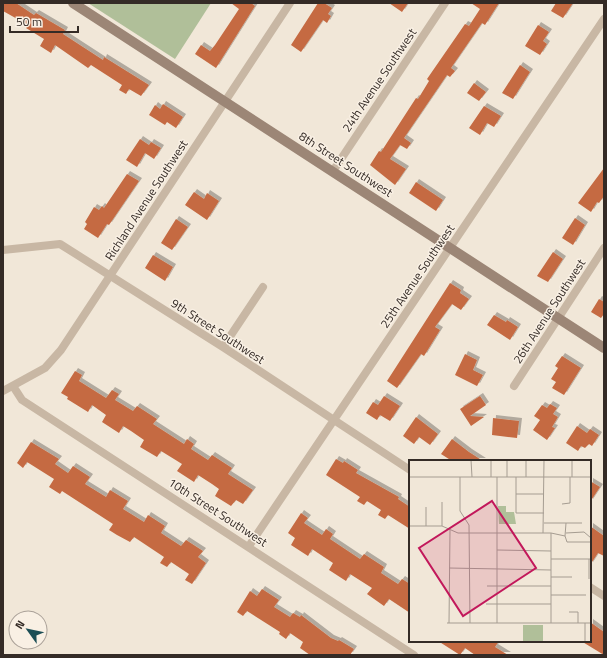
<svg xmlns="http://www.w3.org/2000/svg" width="607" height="658" font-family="'Titillium Web',sans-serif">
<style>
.green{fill:#b0bf99}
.building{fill:#c56a42;filter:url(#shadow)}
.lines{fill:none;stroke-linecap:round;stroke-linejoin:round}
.street{stroke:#c8b7a4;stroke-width:8}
.secondary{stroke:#9c8676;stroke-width:10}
.labels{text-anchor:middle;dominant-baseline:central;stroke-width:3;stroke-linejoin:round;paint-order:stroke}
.street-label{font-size:12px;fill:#342b26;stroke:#f9f0e4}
.inset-road{fill:none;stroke:#a59c91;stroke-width:1}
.view{fill:#c2185b;fill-opacity:0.15;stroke:#c2185b;stroke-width:2}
.inset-edge{fill:none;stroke:#342b26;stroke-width:2}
</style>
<defs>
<filter id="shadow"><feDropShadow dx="3" dy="-3" stdDeviation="0" flood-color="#0004"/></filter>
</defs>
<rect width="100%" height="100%" fill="#f1e7d8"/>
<path class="green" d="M88 3H211L175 59Z"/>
<path class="building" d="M3 3H16L34 15 36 13 65 30 63 34 103 60 104 57 149 85 141 96 129 89 126 94 119 90 122 85 91 65 88 68 55 45 51 53 40 46 44 39 26 28 28 25 3 11Z
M231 3H251L255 6 216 68 195 54 201 45 210 51 215 45 239 9Z
M318 3H324L332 8 328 14 331 16 327 23 323 20 301 52 291 45Z
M389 3H408L402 12Z
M471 3H499L485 25 482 23 451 68 455 71 450 77 447 75 404 138 411 143 407 149 400 145 390 159 406 169 395 185 370 165 379 151 381 152 416 98 418 99 429 81 427 79 465 24 469 26 480 9Z
M556 3H573L563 18 551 11Z
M538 25 549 32 543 41 547 44 540 55 525 46Z
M520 65 530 72 513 99 502 93Z
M474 83 486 92 479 101 467 93Z
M163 104 183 117 176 128 167 122 165 125 149 115 155 105 160 109Z
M484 106 501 116 494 127 487 123 480 135 469 128Z
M140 139 149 145 151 142 161 148 154 159 145 153 137 167 126 160Z
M604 168V196L599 203 597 202 591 212 578 203Z
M127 174 139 181 109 225 107 224 98 238 84 229 87 224 85 222 94 207 99 210 102 206 104 208Z
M416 182 443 200 436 211 409 193Z
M194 192 204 199 207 193 219 201 207 220 185 205Z
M575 218 585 225 573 245 562 238Z
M176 219 188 227 172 250 161 243Z
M553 252 563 259 548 282 537 276Z
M153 255 173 267 165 281 145 268Z
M450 283 461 290 460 293 469 299 461 310 452 304 446 312 435 327 440 330 424 356 421 354 397 388 387 381Z
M599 299 604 302V314L601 318 591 312Z
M494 315 506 322 507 320 518 327 510 340 487 325Z
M465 354 477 360 473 370 483 375 477 386 455 375Z
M562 356 581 368 564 395 552 388 556 382 551 379 558 368 555 366Z
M75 371 82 375 79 381 106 398 112 390 119 394 115 400 133 411 137 406 157 419 153 424 184 444 187 439 194 444 191 449 208 460 212 455 232 468 228 474 253 490 243 504 236 500 231 506 215 496 219 489 212 484 198 475 194 482 177 471 182 464 174 459 161 451 157 457 140 447 144 440 131 431 123 426 119 433 102 422 106 415 92 405 88 412 67 399 68 397 61 393Z
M384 396 400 406 390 421 380 415 377 420 366 413 373 402 378 405Z
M480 396 486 405 470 416 484 417 471 426 460 409Z
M550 404 557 408 553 414 558 417 552 427 555 428 547 440 533 430 540 420 534 416 542 405 547 408Z
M416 417 438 434 430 445 419 437 414 444 403 436Z
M493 418 519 421 517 438 492 435Z
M577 426 587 433 590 429 599 435 592 446 589 444 585 448 581 446 578 451 566 443Z
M452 439 469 452 483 461H452L441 454Z
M31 442 59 459 55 464 68 473 73 466 90 477 85 484 106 497 110 490 128 501 123 509 144 522 148 515 165 526 161 533 181 546 186 540 203 551 198 557 206 563 192 584 185 580 189 574 171 562 167 567 160 563 164 557 134 537 130 542 117 535 109 530 113 524 62 491 60 494 49 487 54 479 27 462 23 468 17 463Z
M336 459 343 463 344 461 358 470 356 473 399 497 398 499 410 507V529L388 515 385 519 378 515 381 510 367 501 364 505 357 501 360 497 326 475Z
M590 481 600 487 590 502Z
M301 513 308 518 304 523 322 535 326 529 333 534 330 539 360 559 364 554 384 567 381 573 398 584 402 579 410 584V613L389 599 384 606 367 594 372 588 350 574 346 581 329 570 333 563 312 549 308 556 291 545 295 538 288 533Z
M590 526 604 536V556L598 553 590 565Z
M262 589 279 600 274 607 290 617 293 613 300 617 301 615 331 638 338 641 339 640 354 649 350 655H310L300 648 303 642 290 633 286 639 279 634 280 632 247 611 243 616 237 612 250 591 257 596Z
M590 622 604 632V655L581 641H590Z
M438 641H499L495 647 508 655H475L465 648 460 655Z"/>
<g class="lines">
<path class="street" d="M333 171 445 3
M3 250 60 244 223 347 410 470
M223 347 263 287
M13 386 22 400 414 655
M514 386 604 248
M3 391 45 368 61 350 290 3
M249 546 604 19
M590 587 604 596"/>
<path class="secondary" d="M73 3 604 348"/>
</g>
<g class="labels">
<g class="street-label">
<text transform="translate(379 80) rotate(-56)">24th Avenue Southwest</text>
<text transform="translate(346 164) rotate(33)">8th Street Southwest</text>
<text transform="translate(146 200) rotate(-57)">Richland Avenue Southwest</text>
<text transform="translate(417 276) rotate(-56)">25th Avenue Southwest</text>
<text transform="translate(549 311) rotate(-57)">26th Avenue Southwest</text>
<text transform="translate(218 331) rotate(33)">9th Street Southwest</text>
<text transform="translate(218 512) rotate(33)">10th Street Southwest</text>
</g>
</g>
<g transform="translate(409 460)">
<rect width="182" height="182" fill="#f1e7d8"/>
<path d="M89 46H97V52H105L107 64H90ZM114 165H134V182H114Z" fill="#b0bf99"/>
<path class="inset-road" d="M62 0 63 17M163 0V17M0 17H182M51 17V51L60 65 61 163M82 17V0M98 17V0M107 17V53H135M117 17V0M107 34H135M153 44 161 43V17M17 47V66M135 63H173M157 63 156 76 158 82H182M0 66H33L49 73H142L156 76M33 66V42M134 73 135 0M142 73V163M157 73 175 72 182 78M88 90 142 91M142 99H182M40 108 142 110M142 117H163M180 119V99M78 126H142M142 135H177M77 144H142M160 152H169V163M38 163H182M40 163 41 70M88 163V17M176 182V163"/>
<path class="view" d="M83 41 127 108 54 156 10 88Z"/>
<rect width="182" height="182" class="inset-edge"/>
</g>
<rect width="607" height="658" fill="none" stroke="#342b26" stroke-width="8"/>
<g transform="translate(28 630) rotate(303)"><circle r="19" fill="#f9f0e4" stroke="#aaa198"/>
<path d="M0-3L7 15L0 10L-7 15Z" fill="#1c4e55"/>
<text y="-6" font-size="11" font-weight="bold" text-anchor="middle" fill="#342b26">N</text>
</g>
<path d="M10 26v6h68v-6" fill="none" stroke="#342b26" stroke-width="2"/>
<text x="16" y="26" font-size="12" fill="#342b26" stroke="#f9f0e4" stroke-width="3" paint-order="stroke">50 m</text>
</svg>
